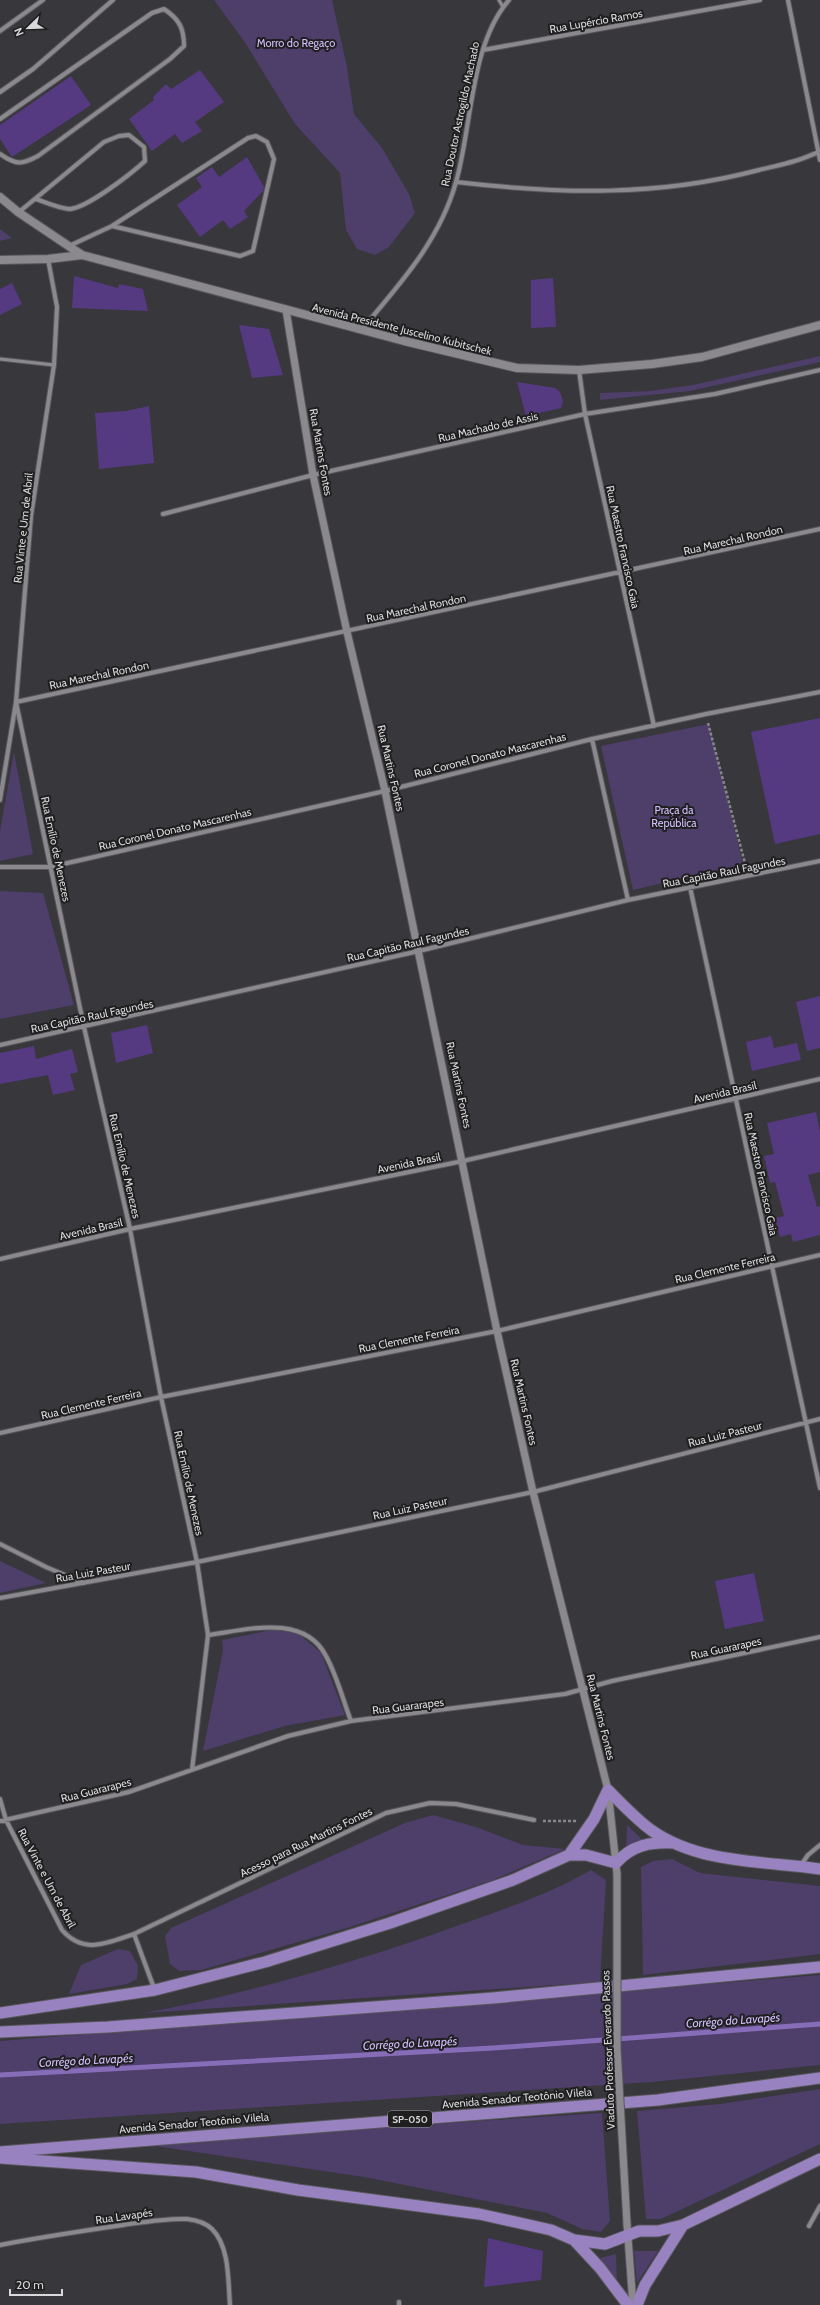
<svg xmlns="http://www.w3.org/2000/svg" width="820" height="2305" font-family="Cabin,sans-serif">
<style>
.green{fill:#4d3e6a}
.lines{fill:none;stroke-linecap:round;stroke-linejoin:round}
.stream{stroke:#876db8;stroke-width:5}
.building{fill:#553a81}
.service-casing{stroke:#57565a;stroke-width:5}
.minor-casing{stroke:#57565a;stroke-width:6}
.tertiary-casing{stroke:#57565a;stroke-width:9}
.secondary-casing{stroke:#57565a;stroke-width:10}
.trunk-casing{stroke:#57565a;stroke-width:13}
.path{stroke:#878689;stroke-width:2.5;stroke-dasharray:3 2;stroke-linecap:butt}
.service{stroke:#8b898e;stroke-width:3}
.minor{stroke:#8b898e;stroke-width:4}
.tertiary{stroke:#8b898e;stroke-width:7}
.secondary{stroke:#8b898e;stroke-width:8}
.trunk{stroke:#9882c0;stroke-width:11}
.tertiary-bridge-casing{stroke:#57565a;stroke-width:9;stroke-linecap:butt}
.tertiary-bridge{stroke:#8b898e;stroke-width:7}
.labels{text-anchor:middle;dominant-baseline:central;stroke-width:4;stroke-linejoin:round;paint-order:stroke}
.shield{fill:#1f1f20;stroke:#a1a0a3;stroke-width:1}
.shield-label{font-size:10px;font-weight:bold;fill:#d9d8db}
.street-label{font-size:11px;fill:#d9d8db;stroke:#1f1f20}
.park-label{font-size:11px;fill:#d2bffd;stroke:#1f1f20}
.water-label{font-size:12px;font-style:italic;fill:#d0bdfa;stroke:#1f1f20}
</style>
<rect width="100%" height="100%" fill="#38373b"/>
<path class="green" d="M214 0H332L347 67 354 114 382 148 409 194 415 213 389 247 375 255 357 249 346 230 340 173 295 124 244 41Z
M0 229 12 238 0 241Z
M820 356V362L690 391 600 400V393L650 391 693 385Z
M709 724 743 864 633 890 601 746Z
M14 752 33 854 0 861V831Z
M0 891 43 893 74 1005 0 1019Z
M0 1561 46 1583 0 1593Z
M272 1630 298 1633 321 1653 345 1715 285 1726 203 1751 223 1650 222 1640Z
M433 1815 476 1827 523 1845 565 1849 493 1880 347 1928 201 1970 179 1971 170 1964 165 1936 171 1928 405 1823Z
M627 1825 645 1842 626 1849Z
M672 1859 700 1873 820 1886V1954L643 1975 641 1867 653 1861Z
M591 1870 606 1880 600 1982 144 2013C253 1992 361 1961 465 1923 509 1907 552 1893 591 1870Z
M118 1949 130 1951 138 1966 137 1979 127 1984 69 1994 81 1965Z
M820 1975V2065L652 2082 0 2124V2041Z
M820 2089V2144L661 2219H646L637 2111 720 2104Z
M602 2113 610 2221 601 2232 582 2229 547 2213 364 2177 135 2143Z
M634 2251H658L637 2283Z
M616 2254 617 2282 596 2259Z"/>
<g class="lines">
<path class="stream" d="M0 2075 493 2048 820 2024"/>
</g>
<path class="building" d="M200 70 224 102 195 122 202 131 182 143 175 134 152 151 129 119 154 100 153 97 166 84 171 89Z
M71 76 91 105 12 157 0 139V125Z
M247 157 264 187 263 191 244 211 248 217 230 229 223 220 200 237 177 205 202 187 196 178 212 167 219 177Z
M74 276 118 288 119 284 143 289 148 311 72 308Z
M553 278 556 327 531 328V280Z
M12 283 22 304 0 315V289Z
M239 325 269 329 283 375 252 378Z
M517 382 555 388 560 392 563 401 561 408 526 416Z
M149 406 154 463 99 469 95 413 126 411Z
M820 718V834L775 844 751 732Z
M820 996V1048L807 1051 796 1002Z
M147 1025 153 1053 116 1063 111 1033Z
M771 1036 774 1048 797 1043 801 1060 752 1071 746 1042Z
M34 1046 36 1059 72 1049 78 1072 70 1074 75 1090 53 1095 48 1075 0 1084V1053Z
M816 1112 820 1131V1172L808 1175 817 1207 820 1206V1235L793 1242 791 1234 780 1237 775 1218 784 1216 775 1182 770 1183 764 1156 774 1154 767 1123Z
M754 1573 764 1621 725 1629 715 1581Z
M488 2238 543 2251 541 2280 484 2287Z"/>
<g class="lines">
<defs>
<path id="service" d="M499 0 503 7
M0 359 54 365"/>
<path id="minor" d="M788 0 820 160
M0 31 43 0
M483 50 760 0
M0 92 33 69 113 0
M0 119 152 13 164 9C179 19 184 28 184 46L170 59 38 156C21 165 16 165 0 154
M456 182C560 194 657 197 759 170 779 165 801 161 820 151
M19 212 104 142 119 136 129 135 144 147 145 161C132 173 86 209 69 209 58 208 47 203 36 199
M69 246 112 226 248 138 256 136 267 142 274 159 253 251 240 256 112 226
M362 329C400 284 440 240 456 182 472 127 470 44 509 0
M579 370 585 414 654 726
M163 514 313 475 585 414 715 394 820 370
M16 702 84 1027 130 1229 161 1397 197 1562 208 1635 192 1770
M16 702 820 529
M592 739 628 900
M0 800 16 702 31 516 54 365 57 307 48 259
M0 867H50L385 791 592 739 706 714 820 692
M690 887 820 1488
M0 1045 419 951 628 900 820 861
M0 1259 130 1229 463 1161 820 1079
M0 1433 161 1397 497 1331 820 1255
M0 1544 46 1567 84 1583
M0 1598 197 1562 533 1492 820 1419
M208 1635C246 1630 304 1613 326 1656 337 1676 343 1700 351 1721
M0 1799 6 1820 62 1930C84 1955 107 1943 134 1934L386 1813 430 1803 456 1804 534 1820
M0 1821 129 1792 288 1736 351 1721 565 1694 612 1681 820 1637
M801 1865 808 1855 820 1845
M134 1934 154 1988
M809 2226 820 2206
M0 2245C41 2237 82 2231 123 2225 144 2222 166 2218 187 2219 195 2220 206 2223 212 2229 230 2247 228 2282 230 2305
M399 2302V2305"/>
<path id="tertiary" d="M286 310 313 475 347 632 385 791 497 1331 533 1492 608 1790 617 1874
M627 2224 633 2305"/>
<path id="secondary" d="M0 197 18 212 82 255 404 341 517 368 579 370 652 364 702 357 820 325
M0 260 48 259 82 255"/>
<path id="trunk" d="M569 1855 594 1819 608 1790C622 1804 636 1819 651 1830 699 1864 764 1861 820 1869
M0 2013 155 1990 265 1962 390 1923 513 1880 569 1855H586L616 1863C632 1845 650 1842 674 1843
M0 2032 108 2027 493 1998 820 1967
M0 2152 658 2100 820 2078
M0 2158 196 2172 298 2190 479 2214 551 2230 574 2240 600 2268 628 2305
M574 2240 605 2244 639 2231H658L683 2225 820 2159
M637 2305 645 2285 683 2225"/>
</defs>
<use href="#service" class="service-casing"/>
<use href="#minor" class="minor-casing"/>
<use href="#tertiary" class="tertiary-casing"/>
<use href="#secondary" class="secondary-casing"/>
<use href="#trunk" class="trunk-casing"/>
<path class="path" d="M708 723 746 867
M543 1821H576"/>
<use href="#service" class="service"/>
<use href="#minor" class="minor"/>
<use href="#tertiary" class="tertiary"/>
<use href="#secondary" class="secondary"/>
<use href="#trunk" class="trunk"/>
<defs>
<path id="tertiary-bridge" d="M617 1874V2048L627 2224"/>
</defs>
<use href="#tertiary-bridge" class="tertiary-bridge-casing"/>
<use href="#tertiary-bridge" class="tertiary-bridge"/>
</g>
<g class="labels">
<rect class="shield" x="388" y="2111" width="44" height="16" rx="3"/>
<g class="shield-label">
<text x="410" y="2119">SP-050</text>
</g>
<g class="street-label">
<text transform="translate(596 21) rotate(-10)">Rua Lupércio Ramos</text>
<text transform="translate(460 114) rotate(-78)">Rua Doutor Astrogildo Machado</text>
<text transform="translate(402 329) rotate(14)">Avenida Presidente Juscelino Kubitschek</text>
<text transform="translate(488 427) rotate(-13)">Rua Machado de Assis</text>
<text transform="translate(321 452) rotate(80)">Rua Martins Fontes</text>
<text transform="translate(23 528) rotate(-84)">Rua Vinte e Um de Abril</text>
<text transform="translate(733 540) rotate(-13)">Rua Marechal Rondon</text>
<text transform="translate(623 547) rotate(78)">Rua Maestro Francisco Gaia</text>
<text transform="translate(416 608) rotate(-12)">Rua Marechal Rondon</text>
<text transform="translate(99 675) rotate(-12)">Rua Marechal Rondon</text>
<text transform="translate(490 755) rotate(-14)">Rua Coronel Donato Mascarenhas</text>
<text transform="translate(391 768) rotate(77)">Rua Martins Fontes</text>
<text transform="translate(175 829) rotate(-13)">Rua Coronel Donato Mascarenhas</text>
<text transform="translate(56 849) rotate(78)">Rua Emílio de Menezes</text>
<text transform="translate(724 872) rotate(-11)">Rua Capitão Raul Fagundes</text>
<text transform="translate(408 944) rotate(-13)">Rua Capitão Raul Fagundes</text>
<text transform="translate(92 1016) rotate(-12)">Rua Capitão Raul Fagundes</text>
<text transform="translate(459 1085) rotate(78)">Rua Martins Fontes</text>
<text transform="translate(725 1092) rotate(-13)">Avenida Brasil</text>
<text transform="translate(409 1163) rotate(-12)">Avenida Brasil</text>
<text transform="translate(125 1166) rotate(77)">Rua Emílio de Menezes</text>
<text transform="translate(761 1174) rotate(78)">Rua Maestro Francisco Gaia</text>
<text transform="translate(91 1229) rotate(-13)">Avenida Brasil</text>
<text transform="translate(725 1268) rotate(-13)">Rua Clemente Ferreira</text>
<text transform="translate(409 1339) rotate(-11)">Rua Clemente Ferreira</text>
<text transform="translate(524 1402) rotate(77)">Rua Martins Fontes</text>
<text transform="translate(91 1404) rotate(-13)">Rua Clemente Ferreira</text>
<text transform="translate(725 1434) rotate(-14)">Rua Luiz Pasteur</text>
<text transform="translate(189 1483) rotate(78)">Rua Emílio de Menezes</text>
<text transform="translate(410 1508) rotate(-12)">Rua Luiz Pasteur</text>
<text transform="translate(93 1572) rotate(-10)">Rua Luiz Pasteur</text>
<text transform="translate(726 1648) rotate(-12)">Rua Guararapes</text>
<text transform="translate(408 1706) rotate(-7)">Rua Guararapes</text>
<text transform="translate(601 1717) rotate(76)">Rua Martins Fontes</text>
<text transform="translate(96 1790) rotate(-14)">Rua Guararapes</text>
<text transform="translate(306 1842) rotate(-26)">Acesso para Rua Martins Fontes</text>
<text transform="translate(47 1878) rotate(62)">Rua Vinte e Um de Abril</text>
<text transform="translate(608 2050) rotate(-92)">Viaduto Professor Everardo Passos</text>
<text transform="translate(517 2098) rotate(-5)">Avenida Senador Teotônio Vilela</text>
<text transform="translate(194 2123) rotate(-5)">Avenida Senador Teotônio Vilela</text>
<text transform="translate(124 2216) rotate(-8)">Rua Lavapés</text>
</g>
<g class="park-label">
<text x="296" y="43">Morro do Regaço</text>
<text x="674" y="810">Praça da<tspan x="674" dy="13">República</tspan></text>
</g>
<g class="water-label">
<text transform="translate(733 2020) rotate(-4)">Corrégo do Lavapés</text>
<text transform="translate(410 2043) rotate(-3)">Corrégo do Lavapés</text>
<text transform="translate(86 2060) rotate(-3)">Corrégo do Lavapés</text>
</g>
</g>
<g transform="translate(28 28) rotate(247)" stroke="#1f1f20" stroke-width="3" paint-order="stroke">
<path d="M0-3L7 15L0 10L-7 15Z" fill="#d9d8db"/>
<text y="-6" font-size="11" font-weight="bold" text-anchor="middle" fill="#d9d8db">N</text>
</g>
<path d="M10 2289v6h52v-6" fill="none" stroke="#d9d8db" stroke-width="2"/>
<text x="16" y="2289" font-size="12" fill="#d9d8db" stroke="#1f1f20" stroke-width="3" paint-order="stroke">20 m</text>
</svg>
